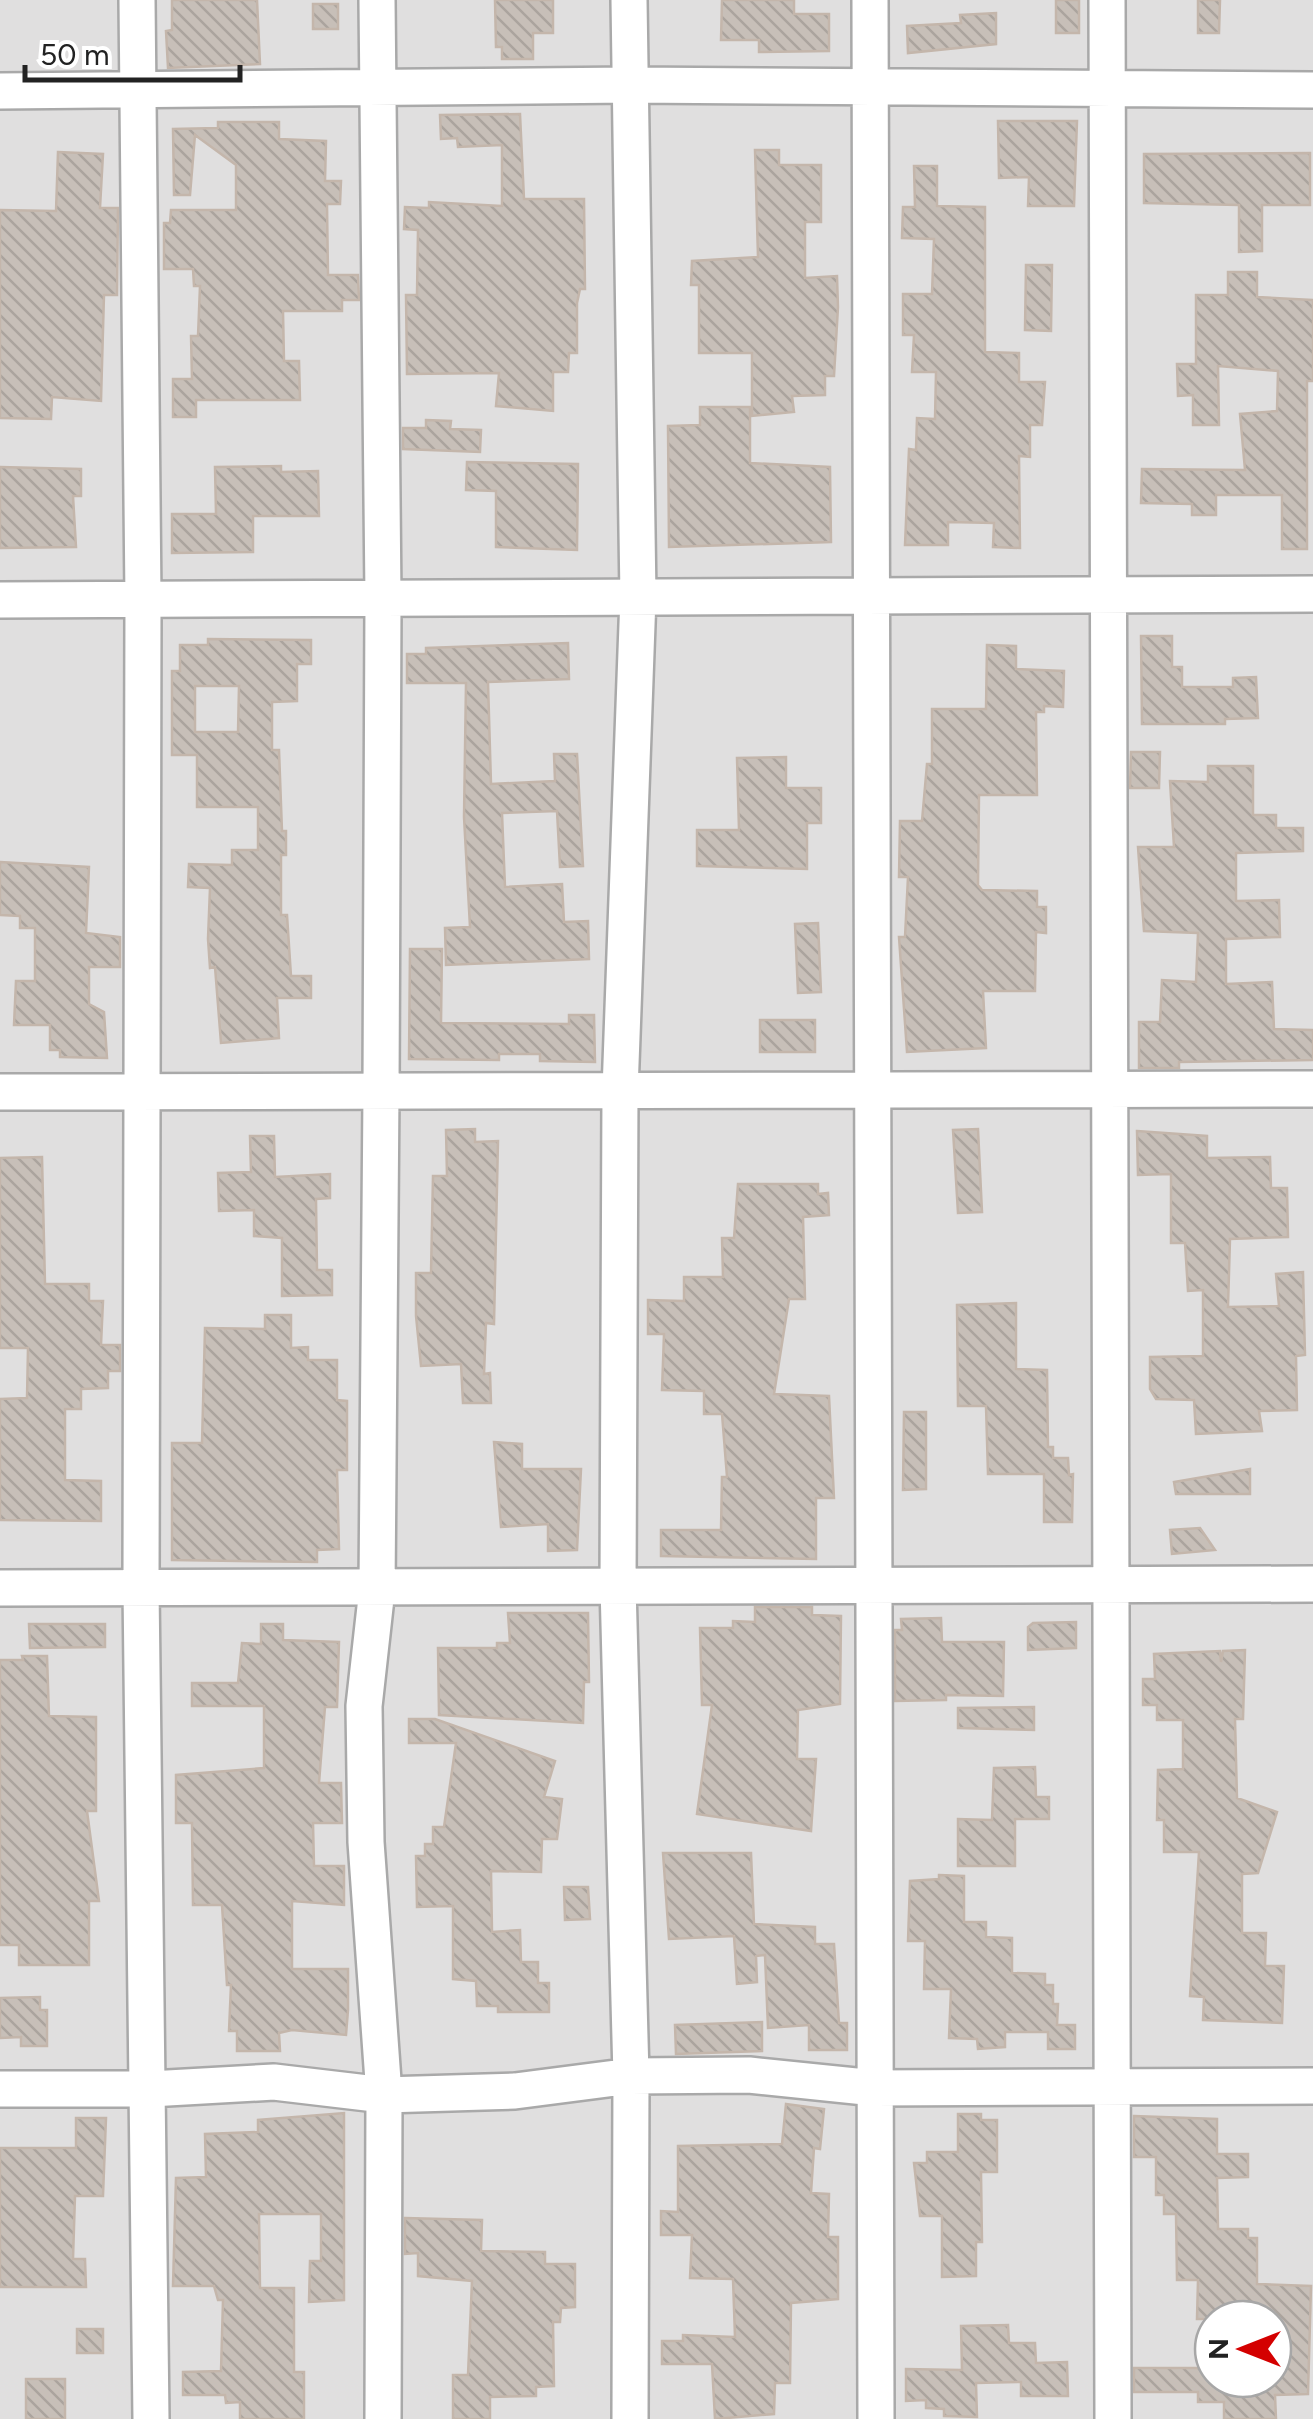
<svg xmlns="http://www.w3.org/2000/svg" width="1313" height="2419" font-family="Figtree,sans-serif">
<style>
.residential{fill:#e0dfdf;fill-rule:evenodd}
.building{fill:url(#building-back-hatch);stroke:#c4b6ab;stroke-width:2.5;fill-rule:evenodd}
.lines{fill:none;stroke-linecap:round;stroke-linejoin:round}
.minor-casing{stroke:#a9a9a9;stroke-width:40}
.minor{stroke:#fff;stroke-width:35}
</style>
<defs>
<pattern id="building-back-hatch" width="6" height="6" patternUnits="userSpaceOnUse" patternTransform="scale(2.5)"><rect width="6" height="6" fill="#c7bfb8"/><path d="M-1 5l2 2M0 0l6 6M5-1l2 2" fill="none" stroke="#aba49e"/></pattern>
</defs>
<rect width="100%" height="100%" fill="#f2efe9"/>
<path class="residential" d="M0 0H1313V2419H0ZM1213 2319H1273V2379H1213Z"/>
<path class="building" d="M172 0H257L260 64 168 68 166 31 172 30Z
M495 0H553V33H533V59H502V47H496Z
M722 0H794V14H829V51L759 52V40H721Z
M1056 0H1079V33H1056Z
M1198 0H1220L1219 33H1198Z
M313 4H338V29H313Z
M996 13V44L908 53 907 26 961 23 960 15Z
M520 114 524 199H584L585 289H580L577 303V353H569L568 372H553V411L496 406 499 373 407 374 406 295H417L418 230 404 229 405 207 429 208V202L502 206V145L458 147 457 138 441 139 440 115Z
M998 121H1077L1074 206H1028L1029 177 999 178Z
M218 122H279V139L326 141 325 181H341L340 204H327L328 275H358L359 300H342V311H283L284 361H299L300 400H196V417H173V379H192L191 336H198L200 286H194L193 269H164V223H170L171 210H236V165L195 135 190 195H174L173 129 218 128Z
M755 150H779V165H821V222H805V278L837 276 838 307 834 376H825V395L792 396 794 412 752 416V353H699V285H691L692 261 758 257Z
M58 152 103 154 100 208H118L117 295H104L101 401 52 397 51 419 0 418V210L56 211Z
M1310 153V205H1262V251L1239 252V205L1144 203V154Z
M914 166H937V206L985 207V352L1019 353V382H1045L1042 425H1030V457L1019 456 1020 548 993 547 994 523 948 522V545H905L909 449 916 450 917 418 935 419 936 372H912L914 335H903V294H932L934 239 902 238 903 207H915Z
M1026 265H1052L1051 331 1025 330Z
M1228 272H1257V297L1313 300V381H1307V549H1282V495H1216V515H1192V504L1141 503 1142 469 1245 470 1240 414 1277 411 1278 371 1218 366 1219 425H1193V395L1178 396 1177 364H1196V295H1228Z
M700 407H750V463L830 467 831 542 669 547 668 426 700 425Z
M426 420 451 421 450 429 481 430 480 452 403 449V428H426Z
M467 462 578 464 577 550 496 547V491L466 490Z
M281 466V472L318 471 319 516H253V552L172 553V514H216L215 467Z
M0 467 81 469V496H73L76 547 0 548Z
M1141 636H1172V667H1182V687H1233V678L1256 677 1258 718 1225 719V724H1142Z
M208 639 311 640V664H297V701L272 702V750H279L282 831H286V855H281V915H287L291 976H311V998H277L279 1038 221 1043 215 967 210 968 208 939 210 888 188 887 189 864 232 865V850H258V807H197V755H172V671H180V645H208ZM195 686H239L238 732H195Z
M568 643 569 679 488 682 491 784 555 781 554 754H577L583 866 560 867 557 811 502 813 505 887 562 884 564 922 588 921 589 959 446 965 445 928 470 927 464 817 466 683H407V654H426V648Z
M987 645 1016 646V669L1064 671 1063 707 1044 706V712H1036L1037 795H979L978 885 982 890 1037 891V907H1046V933L1036 932 1035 991H983L986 1048 907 1052 899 937H905L908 877H899L900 821H922L927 764H932V709H986Z
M1131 752H1160L1159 788H1130Z
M786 757V788H821V823H807V869L697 866V830H739L737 758Z
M1208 766H1253V815H1276V828H1303V851L1236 853V901L1279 900 1280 937 1226 939V984L1272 982 1274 1029 1313 1030V1060L1179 1062V1068H1139V1022H1160L1162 980 1196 982 1198 933 1144 931 1138 847H1174L1170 781 1208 782Z
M0 862 89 867 86 933 120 937V967H89V1004L104 1012 107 1058 60 1057V1050H50V1025H14L16 981H35V928H20V916L0 915Z
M818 923 821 992 798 993 795 924Z
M410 949H442L441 1023 569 1024V1015H594L595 1062 540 1061V1054H499V1060L409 1059Z
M760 1020H815V1052H760Z
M475 1129V1142L498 1141 494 1324 486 1323 484 1374 490 1373 491 1403H463L461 1364 421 1366 416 1316V1273H431L433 1176H447L446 1130Z
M978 1129 982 1212 958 1213 953 1130Z
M1137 1131 1207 1136V1158L1270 1157 1271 1188H1287L1288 1237 1230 1239 1228 1307 1279 1306 1276 1274 1303 1272 1305 1355 1296 1356 1297 1410 1259 1411 1262 1431 1196 1434 1194 1400 1156 1399 1150 1389V1357L1203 1356V1290L1188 1291 1185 1243H1171V1174L1138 1175Z
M250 1136H274L275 1177 330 1174V1198L316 1199 317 1270H332V1295L282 1296V1238L254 1236V1210L219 1211 218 1173 251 1172Z
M42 1157 45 1284H89V1301H103L101 1345H120V1371H108V1388L81 1389V1409H65V1480L101 1481V1521L0 1520V1399L27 1398 28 1348H0V1158Z
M738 1184H818V1194L828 1193 829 1215 803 1217 805 1299H789L774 1394 829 1396 834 1498H816V1559L661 1556V1530H721L722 1477H727L722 1414H704V1391L662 1390 664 1334H648V1300L684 1301V1277H723L722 1238H734Z
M1016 1303V1369L1047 1370 1048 1447H1053V1458H1068L1069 1475 1073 1474 1072 1522H1044V1474H988L986 1406H958L957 1305Z
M265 1315H291V1348L308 1347V1360H337V1400L347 1401V1470H337L339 1549 317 1550V1562L172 1560V1443H202L205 1328 265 1329Z
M904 1412H926V1489L903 1490Z
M494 1442 522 1444V1469H581L577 1550 548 1551V1524L501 1527Z
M1250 1469V1494H1176L1174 1482Z
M1200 1528 1215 1550 1172 1554 1170 1530Z
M755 1607H812V1615L841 1616 840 1704 798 1710 797 1759H816L811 1831 697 1814 712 1705H702L700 1628H733V1621L755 1622Z
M508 1613H588L589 1682H584L583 1723 439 1715 438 1648H497V1643H510Z
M941 1618 942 1642H1004L1003 1696 946 1695V1700L895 1701V1630H902L901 1619Z
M1076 1622V1648L1028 1650V1627L1033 1623Z
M29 1624H105V1647L30 1648Z
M261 1624H283V1640L339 1642 337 1707H325L319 1783H341L342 1823H313L314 1866H344V1905L292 1901V1969H348V2010L346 2035 292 2030 279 2033 280 2051H237V2031H229L231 1985H227L222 1905H193L192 1823H176V1775L264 1768V1706H192V1683H238L242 1643 261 1644Z
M1245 1650 1243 1719H1235L1237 1798 1277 1812 1258 1873 1242 1874V1933H1266L1265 1966H1284L1282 2023 1203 2020 1204 1997 1190 1996 1199 1852H1164V1820H1157L1158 1770 1183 1769V1720H1157V1705H1143V1679H1155L1154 1654 1220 1651 1221 1662 1223 1651Z
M22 1656H47L49 1716 96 1717V1811H87L99 1901H89V1965H19V1945H0V1660H23Z
M1034 1707V1730L958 1728V1708Z
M409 1719H435L555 1761 544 1797 562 1799 557 1839H542L541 1872 491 1871 492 1932 520 1930 521 1962H538V1983H549V2012H498V2006H477L476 1981 453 1979V1906L417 1907 416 1856H425V1844H433V1827H444L456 1743H409Z
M1035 1767 1036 1797H1049V1819H1015V1866H958V1819L992 1820 994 1768Z
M663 1853H751L754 1924 815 1927V1944H834L839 2023H847V2050H809V2025L768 2028 765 1955 756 1956 757 1982 737 1984 734 1936 669 1939Z
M939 1875 964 1876V1922H986V1937L1012 1938V1973L1045 1974V1985H1053V2004H1058L1057 2025H1075V2049H1048V2032H1005V2047L978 2049 977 2039 949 2038 951 1989H924L925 1941H908L910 1881 939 1879Z
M564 1887H588L590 1919 565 1920Z
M40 1997V2010H47V2046H21V2037L0 2038V1998Z
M762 2022V2051L676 2054 675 2025Z
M786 2104 824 2109 820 2149 814 2148 811 2193 829 2194 828 2237H838V2299L791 2303 790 2383H775L774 2414 715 2419 712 2364H662V2341H683V2335L735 2337 733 2279 690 2278 692 2235H661V2211L678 2212V2146L782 2144Z
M344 2113V2300L309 2302 310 2261H321V2214H259L260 2288H294V2372H304V2419H240V2402L226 2403 225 2395H183V2372L221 2371 223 2300H218L214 2286H173L176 2178 206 2177 205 2134 258 2132V2120Z
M958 2114H981V2120H997V2172H981L982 2242H976V2276L942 2277V2216H920L914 2163H927V2152H958Z
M1134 2116 1217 2119V2154H1248V2177L1217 2178 1218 2229H1248V2238H1257V2284L1311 2286 1308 2394 1275 2395 1276 2419H1224V2402H1198V2392H1134V2368H1213V2379H1273V2319H1197L1198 2280H1177L1176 2214H1164V2195H1156V2157H1134Z
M76 2118H106L103 2196H75L73 2259H85L86 2287H0V2148H76Z
M405 2218 482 2220 481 2251 545 2252V2264H575V2307L561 2308 560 2322H553L554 2386 536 2387V2396L490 2397V2419H453V2375H468L472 2281 418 2276V2253L405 2254Z
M1008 2325 1009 2343H1035L1036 2363 1067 2362 1068 2396H1021V2382L976 2383 977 2417 944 2416V2409L926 2408V2400L906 2401V2369L962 2370 961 2326Z
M77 2329H103V2353H77Z
M26 2379H65V2419H26Z"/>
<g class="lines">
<defs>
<path id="minor" d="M137 0 143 599 141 1588 151 2419
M377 0 383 598 381 1092 377 1589 364 1706 366 1842 384 2095 383 2419
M629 0 638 597 620 1091 618 1586 631 2076 630 2419
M870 0 876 2419
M1107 0 1113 2419
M0 91 630 85 1313 90
M0 600 1313 594
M0 1092 1313 1089
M0 1588 1313 1584
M0 2089H150L274 2082 384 2095 515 2091 631 2076 749 2075 875 2088 1313 2086"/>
</defs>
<use href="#minor" class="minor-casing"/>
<use href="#minor" class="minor"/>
</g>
<g transform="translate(1243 2349) rotate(270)"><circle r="48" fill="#ffffff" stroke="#a7a7a7" stroke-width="2.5"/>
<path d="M0-8L18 38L0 25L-18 38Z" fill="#d40000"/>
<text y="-15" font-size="28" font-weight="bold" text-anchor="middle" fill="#222222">N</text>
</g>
<path d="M25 65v15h215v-15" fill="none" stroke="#222222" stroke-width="5"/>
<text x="40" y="65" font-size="30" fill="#222222" stroke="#ffffff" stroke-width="8" paint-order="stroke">50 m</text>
</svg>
